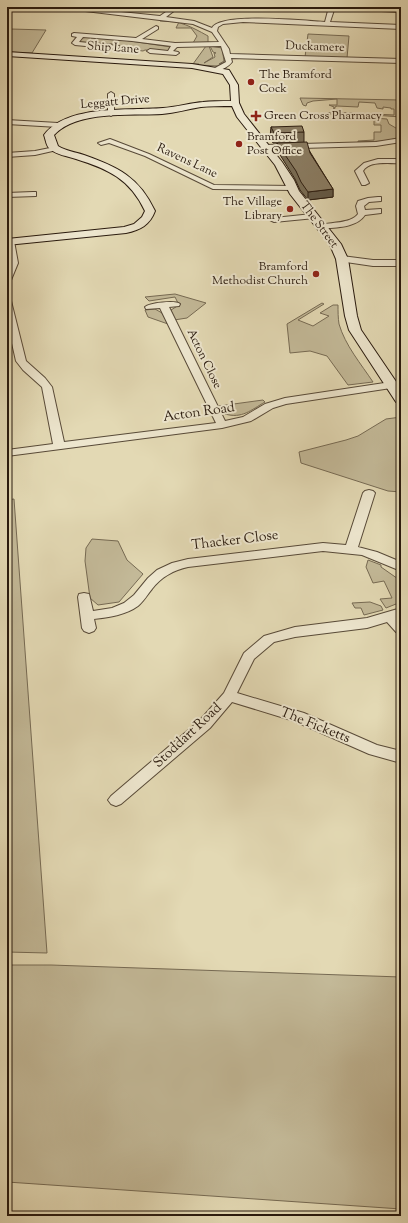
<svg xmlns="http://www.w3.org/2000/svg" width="408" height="1223" font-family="'Sorts Mill Goudy',serif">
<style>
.green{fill:#c3b998;stroke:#766a53}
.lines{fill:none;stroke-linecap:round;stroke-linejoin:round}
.street-casing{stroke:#584a38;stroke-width:2}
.secondary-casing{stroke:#291a0e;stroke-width:2}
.street{fill:#ede6ce;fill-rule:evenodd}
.secondary{fill:#ede6ce;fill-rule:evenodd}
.wall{fill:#776c56;stroke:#291a0e}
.shaded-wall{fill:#615846;stroke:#291a0e}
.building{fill:#8a7d64;stroke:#291a0e}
.poi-dot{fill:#8f2418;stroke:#ede6ce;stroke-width:1.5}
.labels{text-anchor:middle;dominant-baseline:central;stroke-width:4;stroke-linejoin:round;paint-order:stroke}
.far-street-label{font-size:12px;fill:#291a0e;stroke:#ede6ce}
.far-poi-label{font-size:12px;fill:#291a0e;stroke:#ede6ce;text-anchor:start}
.street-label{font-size:14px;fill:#291a0e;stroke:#ede6ce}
</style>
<rect width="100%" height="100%" fill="#e3d9b4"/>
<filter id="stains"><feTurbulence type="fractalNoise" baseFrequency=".005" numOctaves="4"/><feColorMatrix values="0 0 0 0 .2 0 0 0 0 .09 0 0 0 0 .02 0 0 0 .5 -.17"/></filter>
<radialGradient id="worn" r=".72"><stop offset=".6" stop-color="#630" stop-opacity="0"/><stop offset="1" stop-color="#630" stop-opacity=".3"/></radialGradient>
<path class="green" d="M161 19C182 22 190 26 208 36V43H193L197 36 191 28H176L179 22 160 21Z
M11 29 46 30 32 53 7 52V36Z
M308 34 349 36 347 58 305 57Z
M87 37H103L171 47 167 51 145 50 143 51 118 48 119 46 116 44 79 42 82 38Z
M206 46H209L213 57 204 63 215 57 214 53H216L213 52 210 46 222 48 224 61 219 64 223 63 226 58V63L218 66 198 65 199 64H193Z
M300 98 401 100V117L374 115V114L394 115V109H391V108L383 107V109L377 108 375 103 359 102 358 107 337 106 335 107 334 112 353 113V116C345 114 333 116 327 113L333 112 334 107 329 105H337V99L313 101 307 103 306 106 303 105Z
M374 118 387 119 389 124 401 131V137L386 141 358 142V141L374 140V132H381V125H374Z
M175 294 206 303 187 318 174 320 171 310 179 305 175 297 149 301 145 297Z
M322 303 324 304 298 320 313 326 329 316 320 313 333 305H338C338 311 338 318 339 324 345 345 361 364 373 382L348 385 327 356 310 351 290 353 287 324Z
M155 309 162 313 168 324 148 317 145 310Z
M263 400 265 402C251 410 242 419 225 414L219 406Z
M401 417V492L388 491 301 463 299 452 346 440 358 436 386 419Z
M14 499 47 953 7 952V500Z
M92 539 118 541 127 560 143 574 119 602 98 605 90 598 85 561 86 548Z
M368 560 381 565V567L401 581V602L386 608 380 599 392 598 384 581 373 583 366 567Z
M370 602 381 606 383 610 364 615 361 608H355L352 603Z
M7 965H51L401 977V1209L7 1182Z"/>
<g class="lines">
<defs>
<path id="street" d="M52 7H72L160 16 173 7H179L166 17 194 21 212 28C220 12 307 21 325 22L329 7H335L330 22 401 25V29L243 22 223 24 218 27 217 31 229 49 230 54 401 59V63L231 58 232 62C228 67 221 71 215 70V68L226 62 221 46 177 47 173 51 178 52 179 53 176 55 150 53 147 51 150 49 168 51 171 46 132 41 83 37 79 42 119 46 120 47 117 49 75 45 72 43 77 37 72 36V34L74 33 136 38 156 26 158 27V29L142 39 175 43 219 42 212 32 193 24Z
M340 7 401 8V12L343 9Z
M111 92 114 94V114L111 116 108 114V94Z
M7 120 58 123 61 125 58 127 7 124Z
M401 138V142L376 146 264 149 261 147 264 145 376 142Z
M110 139 149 154 214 185 292 186 296 188 292 190 213 189 145 156 109 143 101 145 98 143Z
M55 147 58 149 57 150 35 155 7 157V153L35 151Z
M378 159H401V163C389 164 370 160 363 171L369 183 365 185H362L355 171 364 163Z
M33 192H36V196L7 197V193Z
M378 197H381V201L369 202 364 206 365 210 381 209V213L365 215C356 228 337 227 322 229L318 227 319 225C331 222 350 224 358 214L356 206 358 201 368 198Z
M312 214 316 216 315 218 274 222 270 220 274 218Z
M7 239H13L14 241 18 263 11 280 7 283V270L10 263Z
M342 256 373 260H401V266H373L339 261 338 259 339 257Z
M7 298 11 301 26 361 45 378 52 387 64 442 216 423 160 308 146 309 145 307C149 303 176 300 180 304L179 306 169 307 225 421 243 417 265 404 285 398 391 382 396 385 391 388 286 404 273 408 251 421 222 428 7 456V450L53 444 42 387 23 370 16 361 7 321Z
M369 490 373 491 375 493 358 547 377 552 401 562V571L362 555 323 551 188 567C174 570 161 577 152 589 147 595 144 601 138 606 126 615 109 617 94 619L96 628 94 631 89 633 84 631 82 628 78 597 79 594 84 593 89 594 93 611 112 608 124 603 134 595 148 578 157 570 172 563 188 559 323 543 346 545 363 493 365 491Z
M401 608V617L399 618 401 621V634L396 632 387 622 367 628 295 637 274 642 254 659 237 693 304 713 377 745 401 751V763L369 754 294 721 232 702 210 728 121 804 116 806 111 804 108 800 111 796 200 720 224 693 244 653 264 636 295 627 367 618Z"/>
<path id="secondary" d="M7 52 192 64 229 70 238 85 239 103 244 114 282 162 294 180 299 191 341 244 348 259 357 316 361 330 401 389V403L396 402 349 330 345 316 336 259 330 245 290 194 275 165 237 117 232 106C222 106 211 106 201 107 188 109 175 113 162 114 130 116 77 110 54 135L58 146C66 151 75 152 84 155 118 167 139 177 155 211 150 225 140 230 126 233L7 245V239L124 227 134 224 142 217 145 211C130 179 108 169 76 159 67 156 57 155 50 149 46 146 46 140 44 135 67 104 129 111 163 108 177 107 190 103 203 102 212 101 221 101 231 101L230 85 223 74 192 68 7 56Z"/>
</defs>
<use href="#street" class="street-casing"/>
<use href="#secondary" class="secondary-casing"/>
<use href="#street" class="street"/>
<use href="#secondary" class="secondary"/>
</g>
<path class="wall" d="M271 127 304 132V142L333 189V197L308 200 300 190 295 179 277 150V143H273L270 137Z"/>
<path class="shaded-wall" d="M333 189V197L308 200V192Z"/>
<path class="building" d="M302 126 304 132 274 133 271 127Z
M307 142 310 153 333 189 308 192 301 182 296 171 277 143Z"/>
<g class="poi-dot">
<circle cx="251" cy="82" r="4"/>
<path d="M254 110h4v4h4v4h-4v4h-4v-4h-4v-4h4z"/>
<circle cx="239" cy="144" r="4"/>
<circle cx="290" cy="209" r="4"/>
<circle cx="316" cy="274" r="4"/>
</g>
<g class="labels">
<g class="far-street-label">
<text transform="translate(315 47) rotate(2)">Duckamere</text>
<text transform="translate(113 48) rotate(4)">Ship Lane</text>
<text transform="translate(115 102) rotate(-5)">Leggatt Drive</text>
<text transform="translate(187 161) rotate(25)">Ravens Lane</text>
<text transform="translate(319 225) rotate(53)">The Street</text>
<text transform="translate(204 359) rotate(64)">Acton Close</text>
</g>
<g class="far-poi-label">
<text x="259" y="75">The Bramford<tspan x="259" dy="14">Cock</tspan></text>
<text x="264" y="116">Green Cross Pharmacy</text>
<text x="247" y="137">Bramford<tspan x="247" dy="14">Post Office</tspan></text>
<text x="282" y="202" text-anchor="end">The Village<tspan x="282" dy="14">Library</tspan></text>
<text x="308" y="267" text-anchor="end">Bramford<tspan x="308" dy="14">Methodist Church</tspan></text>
</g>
<g class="street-label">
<text transform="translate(199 413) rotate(-8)">Acton Road</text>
<text transform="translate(235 541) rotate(-7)">Thacker Close</text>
<text transform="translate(315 726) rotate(22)">The Ficketts</text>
<text transform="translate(188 736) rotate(-43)">Stoddart Road</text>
</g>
</g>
<rect width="408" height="1223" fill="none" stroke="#e3d9b4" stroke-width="24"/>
<rect x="8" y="8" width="392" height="1207" fill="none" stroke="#291a0e" stroke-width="2"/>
<rect x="12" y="12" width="384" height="1199" fill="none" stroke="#291a0e"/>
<rect width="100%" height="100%" filter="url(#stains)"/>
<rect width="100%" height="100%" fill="url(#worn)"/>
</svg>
